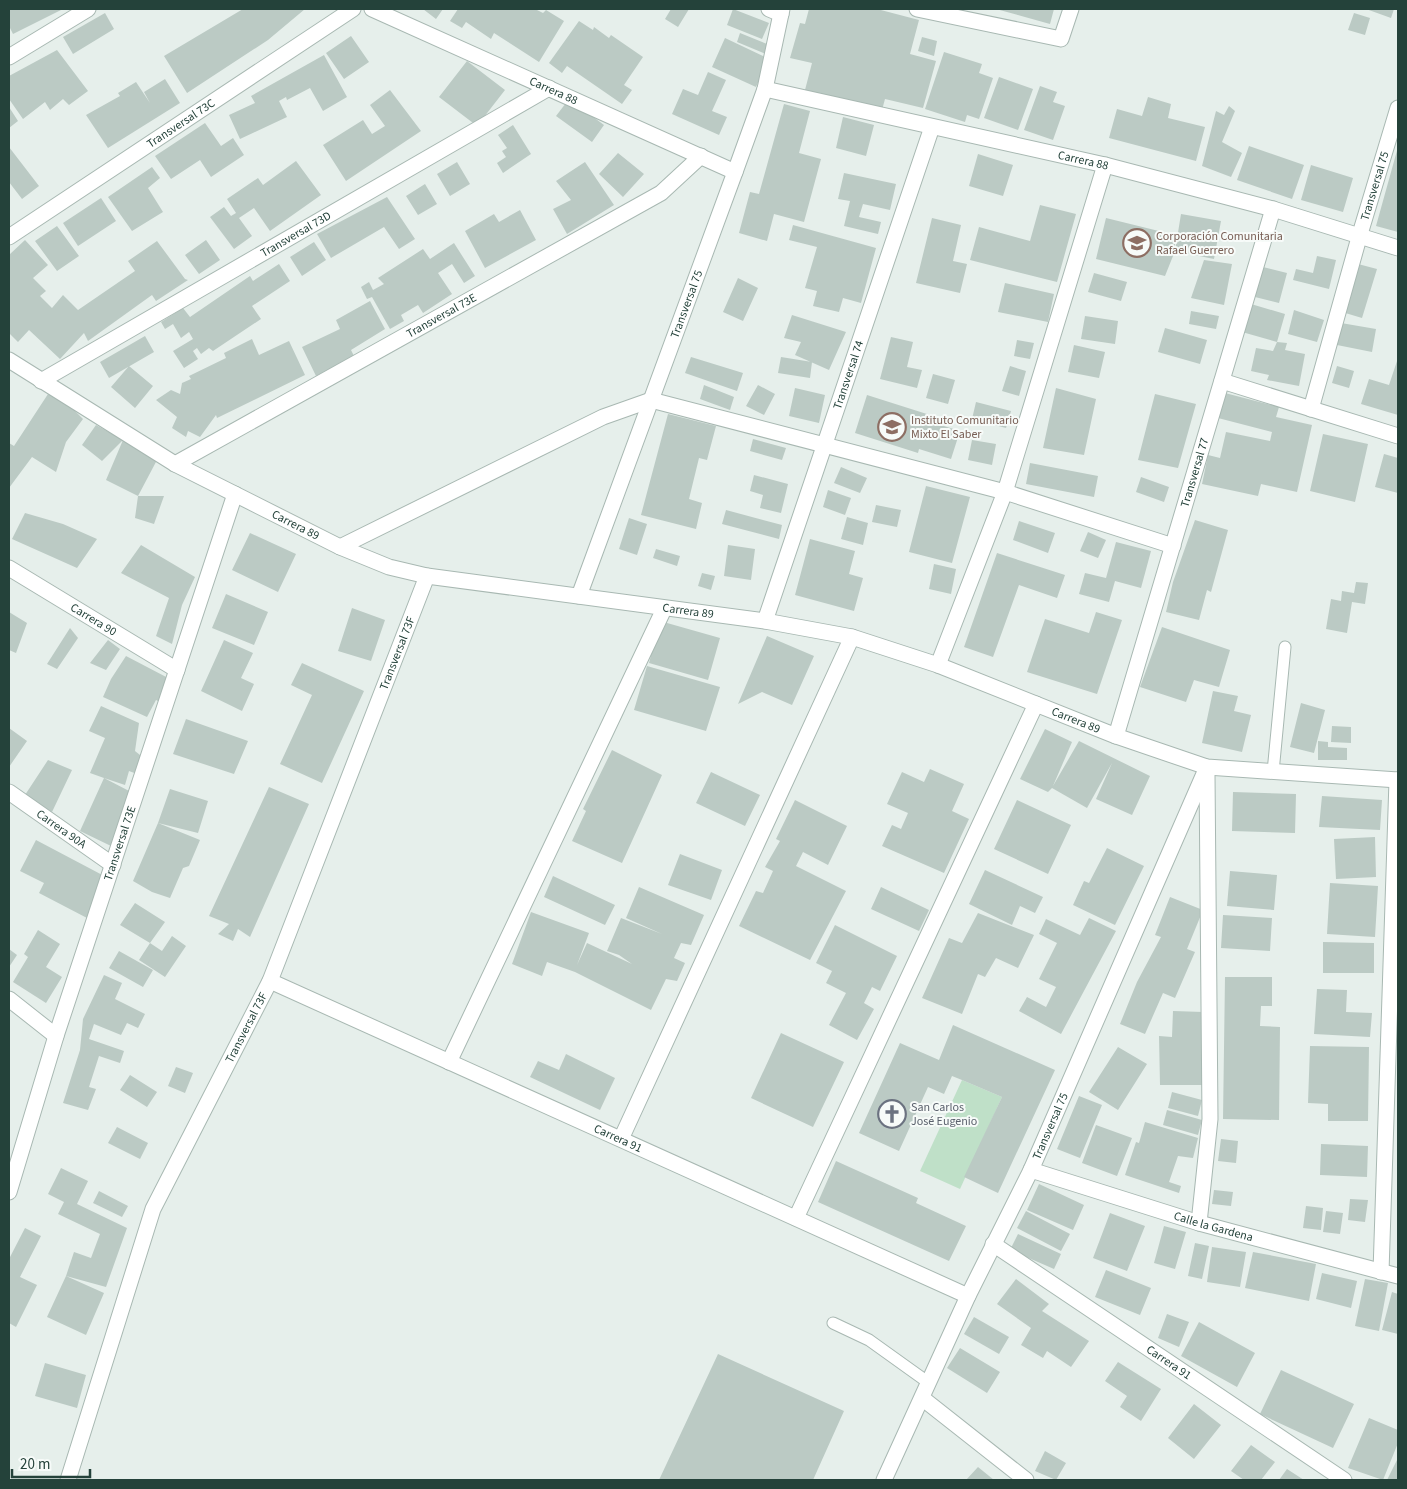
<svg xmlns="http://www.w3.org/2000/svg" width="1407" height="1489" font-family="'Source Sans 3',sans-serif">
<style>
.green{fill:#bfe0c8}
.building{fill:#bbcac4}
.lines{fill:none;stroke-linecap:round;stroke-linejoin:round}
.service-casing{stroke:#a8b8b2;stroke-width:13}
.minor-casing{stroke:#a8b8b2;stroke-width:17}
.tertiary-casing{stroke:#a8b8b2;stroke-width:17}
.service{stroke:#fff;stroke-width:11}
.minor{stroke:#fff;stroke-width:15}
.tertiary{stroke:#fff;stroke-width:15}
.labels{text-anchor:middle;dominant-baseline:central;stroke-width:4;stroke-linejoin:round;paint-order:stroke}
.street-label{font-size:12px;fill:#24423a;stroke:#f7fbf9}
.education-label{font-size:12px;fill:#785e54;stroke:#f7fbf9;text-anchor:start}
.worship-label{font-size:12px;fill:#5b616d;stroke:#f7fbf9;text-anchor:start}
</style>
<rect width="100%" height="100%" fill="#e6efeb"/>
<path class="green" d="M962 1080 1002 1097 960 1189 920 1171Z"/>
<path class="building" d="M9 9H63L13 34 9 26Z
M243 9H305L268 40 187 93 164 56Z
M423 9H443L436 19Z
M458 9H535L543 13 546 10 564 21 539 62 494 33 491 39 466 22 462 28 450 21Z
M671 9H689L678 27 665 19Z
M733 9 769 23 762 39 727 25Z
M809 9H877L919 20 910 54 936 61 923 108 885 99 882 110 805 90 812 63 790 58 800 23 805 24Z
M996 9H1054L1050 24Z
M1366 9H1394L1391 18Z
M105 13 114 29 73 54 63 37Z
M1354 13 1370 18 1365 35 1348 30Z
M579 21 593 30 594 27 609 38 611 35 643 57 624 85 632 90 622 104 567 66 562 73 549 63Z
M740 33 772 46 768 55 737 42Z
M351 36 369 62 344 79 326 53Z
M922 37 937 41 934 56 918 51Z
M725 38 769 59 756 87 712 67Z
M57 50 88 91 69 105 63 99 50 110 45 102 23 119 9 99V76Z
M944 52 982 64 979 73 993 78 979 119 967 115 965 122 925 109Z
M324 55 347 97 323 111 310 88 287 100 286 97 279 101 287 117 240 139 229 115 255 103 251 96Z
M467 61 505 90 477 126 439 97Z
M708 72 726 80 712 111 727 117 719 135 672 114 683 89 698 95Z
M999 77 1033 89 1018 130 984 118Z
M165 79 180 103 108 148 86 115 120 96 118 93 136 82 150 103 144 92Z
M1040 86 1057 92 1053 102 1065 106 1053 140 1024 130Z
M390 90 421 131 346 181 323 145 363 120 372 134 385 126 370 105Z
M1148 97 1171 104 1168 118 1205 127 1196 161 1109 138 1117 109 1142 116Z
M569 99 604 125 592 142 556 116Z
M784 104 810 111 799 153 821 159 804 222 774 214 767 241 739 233 750 192 759 194Z
M1229 106 1235 111 1222 142 1242 153 1231 177 1202 166 1216 111 1224 115Z
M9 107 18 121 9 128Z
M843 117 874 125 866 156 836 148Z
M205 123 221 146 233 138 244 155 211 177 200 160 171 179 155 156Z
M513 125 531 154 503 173 497 163 506 157 502 151 507 148 498 135Z
M1249 146 1304 165 1292 199 1237 180Z
M9 147 39 186 22 199 9 182Z
M1398 147V232L1376 226Z
M618 153 644 174 623 197 599 174Z
M978 154 1013 165 1003 196 969 186Z
M296 161 321 195 270 231 254 208 239 218 252 236 234 249 210 217 224 207 231 216 236 213 227 199 258 178 263 185Z
M457 162 470 184 450 196 437 174Z
M585 162 614 205 567 234 553 209 571 200 556 181Z
M1311 165 1353 178 1343 212 1301 200Z
M152 167 160 178 148 188 163 212 132 231 108 197Z
M844 173 896 184 890 210 863 204 859 217 881 222 878 234 844 226 850 201 838 199Z
M425 184 437 204 418 215 406 196Z
M387 197 415 239 399 249 384 227 331 258 317 234Z
M101 198 116 221 78 246 63 223Z
M1040 205 1076 214 1057 282 970 260 979 227 1030 241Z
M520 210 536 240 485 268 465 231 494 214 499 222Z
M1181 214 1221 221 1214 259 1175 251Z
M932 218 961 225 953 261 967 264 960 293 916 283Z
M1106 218 1175 235V251L1165 276 1096 259Z
M793 225 876 248 861 303 843 298 839 312 813 306 817 291 805 288 817 247 789 240Z
M57 226 79 256 57 271 35 241Z
M25 240 48 265 33 278 46 291 40 296 52 308 63 295 78 310 135 271 128 261 157 241 185 279 188 280 156 301 152 295 88 341 84 333 60 359 29 330 18 342 9 333V255Z
M206 240 220 260 199 274 185 255Z
M314 242 326 260 302 276 290 257Z
M454 243 475 276 464 283 452 264 438 273 452 294 423 313 418 305 401 315 404 321 390 329 372 297 367 299 361 287 369 282 373 290 384 284 378 278 423 249 430 259Z
M1317 256 1336 260 1329 289 1293 280 1296 269 1313 273Z
M1204 260 1232 264 1224 305 1191 298Z
M279 264 290 281 252 306 261 319 213 351 209 348 201 354 197 348 193 351 198 359 184 368 173 351 193 339 189 332 181 338 173 324 165 329 161 322 183 308 190 317 250 276 253 281Z
M1358 264 1377 269 1362 318 1342 312Z
M1263 267 1287 273 1279 303 1255 297Z
M1094 273 1127 282 1121 301 1088 292Z
M738 278 758 288 743 321 723 312Z
M1005 283 1054 294 1048 322 998 312Z
M370 301 385 329 351 350 354 356 316 376 302 347 340 329 336 320Z
M1251 304 1285 314 1277 342 1242 332Z
M1294 310 1324 320 1317 342 1288 334Z
M1191 311 1219 316 1216 329 1189 324Z
M792 315 846 332 829 370 795 355 801 342 784 338Z
M1085 316 1118 321 1115 344 1081 339Z
M1341 323 1376 329 1372 352 1337 345Z
M1165 328 1207 340 1200 364 1158 352Z
M145 336 154 352 109 378 100 362Z
M891 337 913 342 907 367 922 370 917 388 880 379Z
M252 339 259 355 289 341 305 375 217 418 216 415 200 437 188 431 186 437 172 428 177 417 156 400 171 390 180 394 182 383 191 379 189 376 226 358 224 353Z
M1017 340 1034 343 1030 359 1014 356Z
M1277 342 1287 343 1285 350 1305 354 1299 386 1267 380 1269 375 1251 371 1256 348 1273 351Z
M1074 345 1105 352 1099 378 1068 372Z
M691 357 743 373 737 391 685 373Z
M781 357 812 362 810 378 778 373Z
M1398 358V415L1361 404 1369 379 1389 385Z
M129 366 153 386 135 408 111 387Z
M1010 366 1026 371 1019 396 1002 391Z
M1337 366 1354 371 1349 388 1332 383Z
M933 374 955 380 948 404 926 398Z
M704 385 734 397 730 410 700 399Z
M758 385 775 394 764 415 746 406Z
M795 388 825 395 819 423 789 416Z
M1056 388 1096 399 1084 455 1043 448Z
M1225 393 1279 407 1276 417 1312 425 1297 492 1261 484 1258 496 1202 484 1208 455 1220 458 1226 432 1270 441 1272 432 1218 418Z
M48 394 64 400 83 419 66 442 56 472 32 457 9 488V443L14 446Z
M1155 394 1196 404 1178 468 1138 460Z
M867 395 930 415 928 421 960 431 951 459 919 449 918 453 855 433Z
M976 402 1011 411 1006 428 972 419Z
M668 414 716 426 707 460 699 458 689 499 702 503 696 529 641 515Z
M96 425 123 440 157 460 138 496 106 480 123 440 102 461 82 445Z
M1323 434 1368 444 1355 502 1310 491Z
M753 439 786 448 782 460 750 451Z
M972 440 996 444 992 465 968 460Z
M1384 454 1398 458V493L1375 487Z
M1030 463 1098 476 1094 497 1026 484Z
M841 467 867 478 860 493 834 483Z
M754 475 788 484 781 513 760 508 763 495 750 491Z
M1141 477 1169 487 1164 502 1136 492Z
M926 486 970 497 952 563 909 552Z
M828 490 851 498 845 515 823 507Z
M138 496H164L154 524 135 518Z
M876 505 901 510 897 527 872 522Z
M726 510 782 525 779 539 722 524Z
M25 513 63 524 97 539 77 568 12 539Z
M847 517 868 523 863 545 841 539Z
M629 518 647 524 637 555 619 549Z
M1195 520 1228 530 1211 592 1207 590 1199 620 1166 612 1173 582Z
M1019 521 1055 533 1048 553 1013 540Z
M1088 532 1106 540 1098 558 1080 551Z
M250 533 296 554 278 592 232 570Z
M810 539 855 551 849 574 863 578 854 611 795 595Z
M1116 542 1151 551 1141 588 1115 581 1109 602 1079 594 1085 573 1106 578Z
M141 545 195 577 182 605 172 644 156 636 169 598 121 573Z
M728 545 755 549 751 580 724 576Z
M656 549 680 556 677 566 653 558Z
M997 553 1065 575 1057 598 1019 585 993 657 964 647Z
M934 564 956 569 951 594 929 589Z
M702 573 715 576 711 590 698 586Z
M1356 582 1368 583 1365 604 1352 602 1347 633 1326 629 1331 599 1341 601 1342 591 1354 593Z
M226 594 268 612 254 645 212 628Z
M352 608 385 620 371 661 338 651Z
M9 612 27 623 16 653 9 650Z
M1096 612 1122 620 1097 694 1027 672 1045 619 1089 633Z
M660 621 720 638 708 680 649 663Z
M1162 627 1230 650 1219 687 1194 680 1186 702 1140 687Z
M70 628 78 638 57 669 47 664Z
M767 636 814 656 792 705 762 692 738 704Z
M108 640 120 649 106 670 90 663Z
M224 640 253 653 241 678 254 684 242 711 201 691Z
M126 656 170 679 162 703 156 700 147 717 103 697 111 679Z
M302 663 364 691 322 783 280 764 312 695 291 685Z
M647 666 720 687 706 731 634 710Z
M1213 691 1238 696 1234 711 1251 715 1242 752 1202 743Z
M1301 703 1325 710 1314 753 1290 747Z
M101 706 139 723 135 751 145 759 137 774 129 771 125 785 104 778 133 793 126 815 111 846 80 831 104 778 90 773 105 738 89 731Z
M186 719 248 741 234 774 173 754Z
M1332 726 1351 727V743L1331 742Z
M9 728 27 741 9 767Z
M1045 729 1072 742 1053 786 1079 741 1150 776 1132 815 1096 799 1112 763 1087 808 1052 788 1048 792 1020 779Z
M1318 741 1328 742V747L1347 748V760H1318Z
M612 750 662 775 622 863 572 841 586 811 583 809Z
M48 760 72 770 52 812 25 795Z
M930 769 964 784 952 811 969 819 944 873 882 846 892 825 901 829 908 813 887 804 902 772 924 782Z
M711 772 760 795 745 826 696 803Z
M269 787 309 804 250 937 238 929 233 941 218 934 229 924 209 916Z
M170 789 208 801 198 833 158 823Z
M1233 792 1296 794 1295 833 1232 831Z
M1322 796 1382 800 1380 830 1319 827Z
M795 800 847 826 828 865 803 852 796 866 846 891 810 960 739 926 756 891 763 893 773 871 765 867 780 841 776 839Z
M1017 800 1071 825 1048 874 994 849Z
M158 823 200 840 189 866 183 868 170 898 152 892 133 881Z
M1375 837 1376 877 1336 879 1334 839Z
M36 840 108 878 87 918 39 893 44 883 20 871Z
M1107 848 1144 866 1115 925 1073 905 1084 881 1089 883Z
M680 854 722 870 711 900 668 885Z
M985 870 1043 897 1035 913 1020 906 1012 925 969 904Z
M1230 871 1277 875 1274 910 1227 906Z
M553 876 615 905 605 925 544 897Z
M1330 883 1378 886 1375 937 1327 934Z
M639 887 704 915 691 945 681 943 674 958 685 963 677 981 666 979 651 1010 575 972 547 962 542 976 512 964 531 912 589 933 577 965 587 943 632 964 619 955 607 951 621 918 662 934 626 918Z
M881 887 929 910 919 931 871 909Z
M1170 897 1203 910 1187 949 1195 952 1175 998 1163 993 1145 1034 1120 1024 1137 982 1161 937 1155 935Z
M135 903 165 922 150 943 162 951 172 936 186 946 165 977 139 960 150 943 120 925Z
M978 913 1034 935 1018 968 996 958 985 977 978 974 962 1014 922 998 949 938 962 943Z
M1223 915 1272 918 1270 951 1221 948Z
M1089 918 1116 931 1061 1034 1019 1011 1027 997 1046 1007 1056 987 1039 979 1057 943 1039 934 1046 919 1080 935Z
M835 925 897 956 880 991 872 987 864 1003 874 1009 857 1040 829 1025 846 993 826 983 832 971 816 963Z
M38 930 60 944 46 967 62 977 46 1003 13 982 28 957 24 954Z
M1323 942 1374 943V973H1323Z
M9 949 17 955 9 967Z
M119 951 153 970 143 987 109 968Z
M104 975 122 983 115 999 145 1014 138 1028 127 1023 121 1035 94 1024 89 1039 124 1051 120 1063 99 1056 89 1087 96 1089 88 1110 63 1103 80 1050 83 1019Z
M1225 977H1272V1006H1261L1260 1026 1280 1027 1279 1120 1223 1119Z
M1317 989 1347 990 1346 1012 1372 1013 1370 1037 1314 1034Z
M1173 1011 1203 1012 1202 1085H1160L1159 1036 1172 1037Z
M953 1025 1055 1070 998 1193 964 1177 1002 1097 962 1080 952 1076 944 1094 928 1087 899 1151 859 1133 900 1043 939 1060Z
M781 1033 844 1062 813 1127 751 1098Z
M1310 1046 1369 1047 1368 1121H1328V1104L1308 1103Z
M1118 1047 1147 1064 1118 1110 1089 1092Z
M566 1054 615 1078 600 1110 530 1077 538 1061 559 1070Z
M176 1067 193 1073 185 1093 168 1086Z
M130 1075 157 1092 147 1107 120 1090Z
M1172 1092 1202 1100 1198 1116 1168 1108Z
M1079 1096 1102 1105 1080 1158 1057 1149Z
M1167 1110 1202 1120 1198 1135 1163 1125Z
M1145 1122 1198 1138 1193 1158 1178 1156 1169 1182 1181 1186 1179 1193 1125 1175 1136 1142 1139 1143Z
M1096 1125 1132 1138 1117 1176 1082 1163Z
M117 1127 148 1143 140 1159 108 1143Z
M1221 1139 1238 1141 1236 1163 1218 1161Z
M1321 1144 1368 1146 1367 1177 1320 1175Z
M836 1161 918 1198 916 1203 966 1226 949 1261 818 1202Z
M61 1168 88 1181 77 1204 127 1228 106 1287 66 1276 74 1252 91 1258 100 1234 58 1214 64 1202 48 1194Z
M1039 1184 1084 1205 1073 1230 1027 1210Z
M1214 1190 1233 1192 1231 1206 1212 1204Z
M99 1191 128 1206 122 1217 93 1203Z
M1350 1199 1368 1200 1365 1222 1348 1220Z
M1306 1206 1323 1208 1321 1230 1303 1228Z
M1026 1211 1070 1234 1061 1251 1017 1228Z
M1326 1211 1343 1213 1340 1234 1323 1232Z
M1110 1213 1145 1226 1127 1271 1093 1258Z
M1164 1226 1186 1232 1175 1269 1154 1263Z
M25 1228 41 1236 20 1277 37 1285 16 1327 9 1323V1259Z
M1018 1234 1061 1254 1054 1269 1010 1250Z
M1195 1243 1209 1246 1202 1279 1188 1276Z
M1212 1247 1246 1252 1240 1287 1207 1282Z
M1253 1252 1316 1264 1309 1301 1245 1288Z
M1106 1270 1151 1288 1140 1315 1095 1297Z
M1322 1273 1357 1281 1351 1308 1316 1299Z
M66 1276 104 1293 86 1335 47 1317Z
M1016 1279 1049 1304 1042 1311 1089 1341 1071 1367 1047 1351 1043 1358 1021 1345 1031 1328 997 1304Z
M1365 1279 1388 1283 1379 1331 1355 1326Z
M1392 1292 1398 1294V1334L1382 1330Z
M1167 1314 1189 1322 1179 1347 1158 1338Z
M974 1317 1009 1337 999 1354 964 1334Z
M1199 1322 1255 1353 1237 1387 1181 1356Z
M960 1348 1000 1372 987 1393 947 1368Z
M718 1354 844 1411 813 1480H659Z
M1118 1362 1161 1389 1141 1421 1120 1407 1127 1396 1105 1381Z
M45 1363 86 1375 77 1408 35 1396Z
M1281 1370 1354 1404 1333 1448 1260 1414Z
M1194 1404 1221 1425 1194 1459 1168 1438Z
M1369 1418 1398 1430V1443L1383 1480 1348 1468Z
M1251 1445 1275 1462 1261 1480H1244L1231 1471Z
M1045 1451 1066 1463 1056 1480 1035 1471Z
M1398 1458V1480H1387Z
M978 1467 994 1480H966Z
M1287 1469 1304 1480H1279Z"/>
<g class="lines">
<defs>
<path id="service" d="M1273 772 1285 647
M833 1323 869 1340 929 1383"/>
<g id="minor">
<path d="M769 9 781 14"/>
<path d="M917 9 1061 39 1071 9"/>
<path d="M9 57 88 9"/>
<path id="s1" d="M765 89 1105 165 1273 209 1398 248"/>
<path id="s2" d="M9 237 353 9"/>
<path id="s3" d="M9 360 175 464 340 547 389 567 427 576 765 621 852 637 938 665 1116 736 1207 767 1398 780"/>
<path id="s4" d="M41 381 549 88"/>
<path d="M1222 381 1398 436"/>
<path id="s5" d="M1311 409 1360 234 1398 108"/>
<path id="s6" d="M175 464 661 193 701 156"/>
<path d="M340 547 603 417 651 400 1005 492 1173 546"/>
<path id="s7" d="M9 568 177 670"/>
<path id="s8" d="M579 596 735 172"/>
<path id="s9" d="M765 621 932 127"/>
<path d="M938 665 1005 492 1105 165"/>
<path id="s10" d="M1116 736 1273 209"/>
<path id="s11" d="M9 792 113 865"/>
<path id="s12" d="M270 981 968 1296"/>
<path d="M9 999 56 1036"/>
<path d="M449 1062 664 609"/>
<path d="M621 1139 852 637"/>
<path id="s13" d="M1031 1170 1199 1223 1398 1276"/>
<path id="s14" d="M9 1192 56 1036 235 494"/>
<path d="M796 1218 1036 704"/>
<path d="M1199 1223 1210 1119 1207 774"/>
<path id="s15" d="M993 1244 1344 1480"/>
<path d="M1381 1272 1397 780"/>
<path d="M922 1398 1026 1480"/>
<path id="s16" d="M68 1480 153 1209 270 981 427 576"/>
<path id="s17" d="M884 1480 968 1296 1031 1170 1207 767"/>
</g>
<g id="tertiary">
<path id="s18" d="M372 9 735 172 765 89 782 9"/>
</g>
</defs>
<use href="#service" class="service-casing"/>
<use href="#minor" class="minor-casing"/>
<use href="#tertiary" class="tertiary-casing"/>
<use href="#service" class="service"/>
<use href="#minor" class="minor"/>
<use href="#tertiary" class="tertiary"/>
</g>
<defs>
<symbol id="school-ring" viewBox="-11 -11 22 22"><circle r="9.5" fill="#f7fbf9" stroke="#8d6e63" stroke-width="1.5"/><path d="M0-5L7-2L0 1L-7-2ZM-4 1L0 2.5L4 1V4Q0 6-4 4Z" fill="#8d6e63"/></symbol>
<symbol id="church-ring" viewBox="-11 -11 22 22"><circle r="9.5" fill="#f7fbf9" stroke="#6b7280" stroke-width="1.5"/><path d="M-1.2-6h2.4v3.5h3.3v2.4h-3.3V6h-2.4V-.1h-3.3v-2.4h3.3Z" fill="#6b7280"/></symbol>
</defs>
<g fill-rule="evenodd">
<use href="#school-ring" x="1121" y="227" width="32" height="32"/>
<use href="#school-ring" x="876" y="411" width="32" height="32"/>
<use href="#church-ring" x="876" y="1098" width="32" height="32"/>
</g>
<g class="labels">
<g class="street-label">
<text stroke="none"><textPath href="#s18" startOffset="199">Carrera 88</textPath></text>
<text stroke="none"><textPath href="#s2" startOffset="206">Transversal 73C</textPath></text>
<text stroke="none"><textPath href="#s1" startOffset="326">Carrera 88</textPath></text>
<text stroke="none"><textPath href="#s5" startOffset="232">Transversal 75</textPath></text>
<text stroke="none"><textPath href="#s4" startOffset="294">Transversal 73D</textPath></text>
<text stroke="none"><textPath href="#s8" startOffset="311">Transversal 75</textPath></text>
<text stroke="none"><textPath href="#s6" startOffset="305">Transversal 73E</textPath></text>
<text stroke="none"><textPath href="#s9" startOffset="260">Transversal 74</textPath></text>
<text stroke="none"><textPath href="#s10" startOffset="275">Transversal 77</textPath></text>
<text stroke="none"><textPath href="#s3" startOffset="331">Carrera 89</textPath></text>
<text stroke="none"><textPath href="#s3" startOffset="736">Carrera 89</textPath></text>
<text stroke="none"><textPath href="#s7" startOffset="99">Carrera 90</textPath></text>
<text stroke="none"><textPath href="#s16" startOffset="892">Transversal 73F</textPath></text>
<text stroke="none"><textPath href="#s3" startOffset="1141">Carrera 89</textPath></text>
<text stroke="none"><textPath href="#s11" startOffset="64">Carrera 90A</textPath></text>
<text stroke="none"><textPath href="#s14" startOffset="366">Transversal 73E</textPath></text>
<text stroke="none"><textPath href="#s16" startOffset="488">Transversal 73F</textPath></text>
<text stroke="none"><textPath href="#s17" startOffset="391">Transversal 75</textPath></text>
<text stroke="none"><textPath href="#s12" startOffset="382">Carrera 91</textPath></text>
<text stroke="none"><textPath href="#s13" startOffset="191">Calle la Gardena</textPath></text>
<text stroke="none"><textPath href="#s15" startOffset="212">Carrera 91</textPath></text>
</g>
<g class="education-label">
<text x="1156" y="236">Corporación Comunitaria<tspan x="1156" dy="14">Rafael Guerrero</tspan></text>
<text x="911" y="420">Instituto Comunitario<tspan x="911" dy="14">Mixto El Saber</tspan></text>
</g>
<g class="worship-label">
<text x="911" y="1107">San Carlos<tspan x="911" dy="14">José Eugenio</tspan></text>
</g>
</g>
<rect width="1407" height="1489" fill="none" stroke="#24423a" stroke-width="20"/>
<path d="M12 1469v8h78v-8" fill="none" stroke="#24423a" stroke-width="2.5"/>
<text x="20" y="1469" font-size="15" fill="#24423a" stroke="#f7fbf9" stroke-width="4" paint-order="stroke">20 m</text>
</svg>
